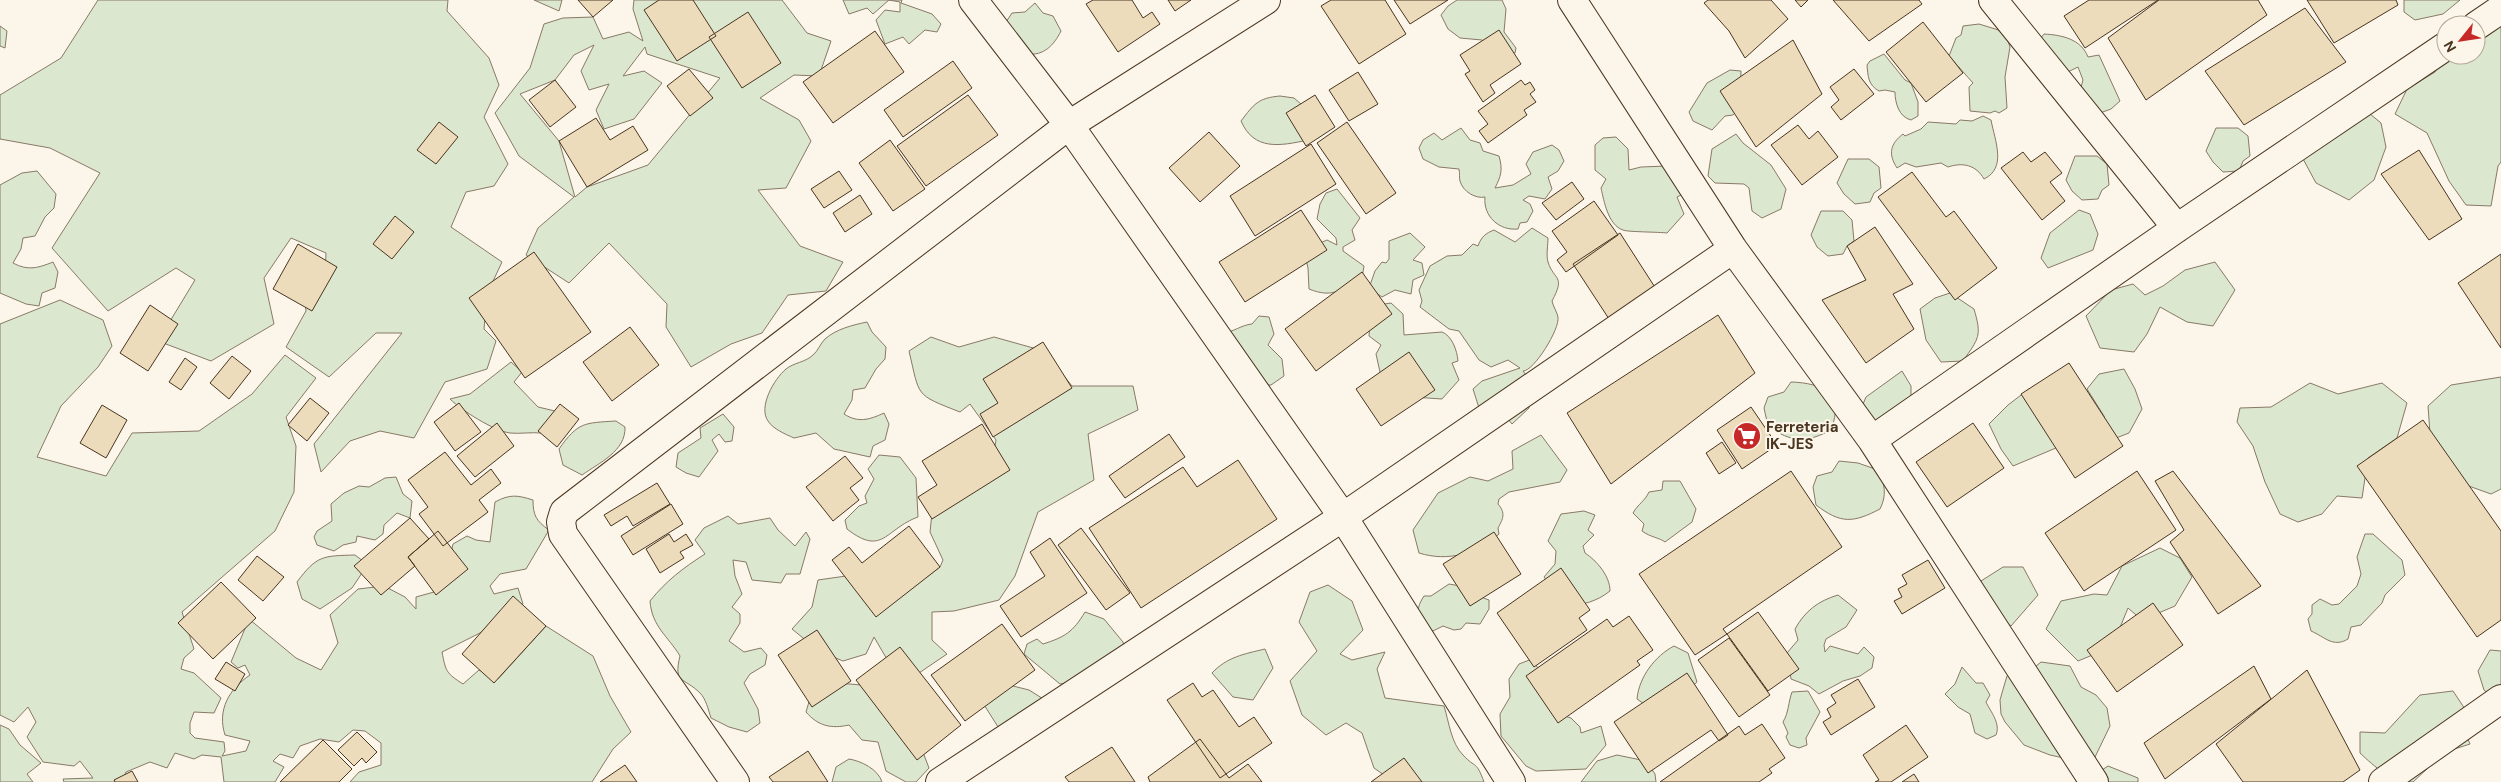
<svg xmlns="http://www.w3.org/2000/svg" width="2501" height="782" font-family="'DM Sans',sans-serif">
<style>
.green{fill:#dce7d0;stroke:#887966;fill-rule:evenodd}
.building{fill:#ecdcbc;stroke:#4a3520}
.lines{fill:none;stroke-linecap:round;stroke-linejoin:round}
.street-casing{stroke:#4a3520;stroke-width:30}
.street{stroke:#fbf6e9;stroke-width:28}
.labels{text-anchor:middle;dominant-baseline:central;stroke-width:4;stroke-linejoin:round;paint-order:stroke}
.poi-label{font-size:15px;font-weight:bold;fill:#4a3520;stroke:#fbf6e9;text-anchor:start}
</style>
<rect width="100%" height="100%" fill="#fbf6e9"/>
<path class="green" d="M98 0H448L447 11 489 58 499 85 484 117 508 164 494 186 466 192 451 227 502 262 487 294 484 329 496 341 487 369 445 382 414 438 380 431 350 441 321 472 314 444 402 333H376L329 377 286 347 306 311 303 288 325 276 326 253 291 238 264 278 274 324 211 361 158 341 195 280 176 268 108 311 52 248 100 173 50 148 0 139V95L61 58Z
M534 0H562L559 11Z
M634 0H782L807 33 831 41 819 76 794 75 760 98 799 120 811 141 786 188 758 190 800 246 843 262 826 291 788 295 762 333 731 344 691 367 666 327 667 304 609 243 569 283 526 255 538 228 574 197 519 156 495 113 530 68 544 24 563 18 593 17 603 39 629 32 643 41 633 9ZM594 45 581 71 589 90 609 84 596 110 604 129 634 119 662 83 644 71 623 76 645 47 647 54 720 78 648 165 587 187 575 197 559 141 520 94 555 80 574 55Z
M843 0H902L901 3 932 14 941 24 937 32 925 30 909 44 903 37 885 44 876 20 885 10 900 12V2L889 0 873 14 867 8 849 14Z
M1457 0H1502L1506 9 1504 32 1516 48 1515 53 1504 54 1482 40 1460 38 1448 29 1441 15 1448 6Z
M2404 0H2460L2443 14 2415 20 2404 12Z
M1035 3 1043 13 1053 16 1061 31C1054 45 1044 56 1027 54L1004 25 1012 13 1025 12Z
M2490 13 2501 18V162L2498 166 2491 206 2466 205 2449 181 2427 133 2395 114 2407 89 2435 72 2446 50V55H2476V25H2459L2461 20Z
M1979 24 2005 32 2010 47 2005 77 2007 108 1999 113 1995 111 1990 113 1970 111 1969 87 1973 83 1949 56 1956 38 1961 35 1963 26Z
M0 26 7 31 5 48 0 46Z
M2044 34C2062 35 2081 39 2088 57L2099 55 2120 101 2111 109 2100 113 2080 91 2083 80 2078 67 2051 80 2032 49Z
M1884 54 1905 80 1911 83 1918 102V116L1911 120C1899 117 1895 103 1895 92L1885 90 1879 91C1868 85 1868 76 1867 65L1870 61Z
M1730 70 1741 71 1740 108 1733 115 1725 116 1712 130 1693 121 1689 112 1707 83Z
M1280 96 1294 98 1301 104 1308 140C1280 146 1254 151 1241 121 1254 104 1258 98 1280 96Z
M2358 104 2381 123 2386 147 2374 180 2349 200 2316 183 2302 157Z
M1983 116 1991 120C1995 141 2007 168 1984 179 1976 165 1963 162 1948 167L1941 163 1916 167 1905 163 1897 168C1888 154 1890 144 1903 134L1905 136 1921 129 1928 122 1956 124 1960 120 1972 121Z
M1461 128 1470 140 1480 143 1483 151 1499 156C1503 170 1501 176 1495 188L1513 185 1531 174 1526 164 1533 152 1552 145 1559 150 1564 161 1558 171 1548 177 1552 189 1545 199 1529 196 1523 200 1530 204 1533 211 1527 222 1520 223 1518 229C1499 231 1483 216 1485 197 1476 199 1463 192 1460 181 1459 177 1460 174 1459 169L1439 167 1423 159 1419 148 1423 140 1434 133 1442 140Z
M2216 128H2238L2248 136 2250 156 2243 161 2239 171 2223 172 2213 162 2206 151Z
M1736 134 1743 143 1771 165 1786 189 1781 209 1762 218 1752 211 1749 188 1744 184 1715 183 1708 176 1712 149Z
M1616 137 1628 149 1629 170 1641 167 1667 166 1683 194 1677 197 1684 214 1667 233C1660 232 1626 232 1623 230 1608 225 1604 201 1601 188L1606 179 1595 170V145L1603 138Z
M2075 156H2097L2107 164 2109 185 2102 190 2098 199 2082 200 2072 191 2066 180Z
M1848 159H1869L1879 167 1881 188 1874 193 1870 202 1855 204 1844 194 1837 183Z
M37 171 56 194 54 208 45 217 35 236 23 238 21 249 13 263C28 271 38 268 53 262L58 272 55 288 42 293 39 306 26 304 0 293V185L22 173Z
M1337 189 1360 218 1352 230 1355 240 1343 247V251L1364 266 1362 278C1341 289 1334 299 1309 289L1308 268 1305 255 1311 247 1327 240 1337 245 1336 238 1317 219 1320 204 1326 193Z
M2079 210 2090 214 2098 234 2093 250 2048 268 2041 258 2050 233Z
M1821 211H1843L1852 220 1854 241 1847 246 1843 254 1828 256 1817 247 1811 235Z
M1532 228 1548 238C1548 245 1546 255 1548 262 1554 281 1566 275 1552 301 1553 306 1557 312 1558 317 1560 329 1534 371 1523 371L1530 380 1529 408 1512 424 1507 418 1479 408 1473 389 1482 381 1520 368 1508 360 1491 367 1479 360 1459 331 1449 329 1420 307 1422 301 1419 290 1430 266 1447 256 1462 255 1473 244 1478 246C1481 237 1486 233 1494 230L1515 242Z
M1410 233 1425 247 1413 260 1422 263 1424 275 1413 280 1411 294 1395 290 1382 297 1369 288 1375 271 1382 262 1386 263 1389 259V241Z
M2215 262 2235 290 2213 326 2187 322 2160 307 2147 334 2134 352 2100 348 2086 316 2111 290 2133 284 2145 295 2163 286 2185 270Z
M1950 293 1974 309C1982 336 1979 338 1963 361L1941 362 1926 340 1920 309 1935 298Z
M60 300 103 320 112 346 98 367 61 406 37 457 106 476 132 433 199 431 252 394 285 355 316 378 286 417 296 446 294 492 275 531 182 612 194 649 184 658 181 669 194 673 221 698 214 713 194 712 190 723V733L195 738 224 742 225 751 222 756 246 751 250 741 225 735C217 710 229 689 250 675L245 665 238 668 231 662 249 619 296 658 321 670 338 643 330 615 358 589 384 586 405 597 416 609V597L434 592 450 558 453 544 467 536 476 540 490 542 495 502C510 494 517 495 533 500 533 515 536 521 549 530L526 569 500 574 490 586 494 594 518 588 523 604 511 613 489 624 480 633 442 652C446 672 446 673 463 684L479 670 498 679 546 626 593 656 610 696 631 732 613 749 592 782H350L359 772 381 765V743L365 731 353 730 339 742 320 739 300 746 293 758 280 754 273 761 284 767 275 782H224L221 757 202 755 194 759 175 753 167 768 150 762 126 772 122 782H64L63 779 93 778 80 761 74 766 43 762 27 737 36 722 28 707 14 722 0 715V324Z
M1391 303 1403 314 1404 335 1442 332C1452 336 1457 350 1458 361L1452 363 1459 380 1442 399 1398 396 1387 387 1380 372 1376 354 1381 345 1369 336 1370 320 1378 305Z
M1259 316 1269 317 1274 334 1268 345 1282 359 1284 376 1271 385H1262L1223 333C1234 332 1241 325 1252 324Z
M867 322 872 332 886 347 885 359 876 369 865 388 853 390 852 400 844 414C858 423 869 420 884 413L889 424 885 440 873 446 870 457 834 449 816 433 794 438C785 434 773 429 768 421 758 407 774 379 786 369 793 363 806 362 813 355 818 351 820 344 825 339 836 329 853 325 867 322Z
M931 337 959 347 994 337 1044 351 1072 386H1133L1138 410 1088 434 1094 480 1038 512 1015 576 999 600 954 611 932 612V640L947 654 919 673 888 661 874 637 866 654 843 661 819 651 792 629 812 607 818 580 846 576 908 591 940 567 943 560 930 532 932 513 992 465 996 440 970 404 960 412C914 394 920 397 909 351Z
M511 362 522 372 514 382 538 407 555 411 541 433C531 432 520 434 510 433 494 431 461 410 450 399L470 394Z
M2124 369 2135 389 2142 409 2129 433 2111 440 2104 416 2087 389 2099 374Z
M1902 371 1911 386V404L1877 423 1866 417 1863 404 1866 397Z
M2501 377V489L2491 494 2466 485 2431 447 2428 406 2451 385Z
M1791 382C1823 383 1845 394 1831 430 1806 443 1792 443 1768 426L1764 408 1768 397 1784 392Z
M2310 383 2338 394 2382 383 2407 403 2397 438 2368 458 2362 498 2337 496 2322 514 2298 522 2280 514 2265 482 2253 446 2237 422 2240 408 2271 407Z
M2029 389 2051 424 2056 448 2013 466 2001 449 1989 424 2008 405Z
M723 414 734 427 732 441 725 442 719 434 712 440 718 451 699 477 686 473 676 467 678 453 701 438 700 428Z
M616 421 625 427C626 451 599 463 582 475L563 465 559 449C578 422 584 423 616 421Z
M1541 435 1567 470 1560 482 1509 492 1499 499 1498 504C1506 513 1503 519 1498 528L1499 534C1476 554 1448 562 1419 553L1413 530 1438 493 1470 477 1488 481 1513 469 1512 451Z
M879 455 900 457 916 478 918 517C885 529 883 557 847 529L845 520 859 506 867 503 865 496 874 479 868 469Z
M1839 461 1858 463 1878 470C1885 484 1887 495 1880 509 1853 523 1841 524 1816 505L1813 487 1817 476 1832 472Z
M396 477 403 494 412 501 410 518 397 513 384 525 383 534 375 540 357 536 356 542 343 545 334 551 317 545 314 537 317 531 332 521 331 504 344 493 359 486 369 487 385 478Z
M1663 481H1680L1696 509 1692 522 1665 542C1660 538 1650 537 1642 531L1644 524 1633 513C1638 504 1645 501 1649 492L1662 490Z
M1584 511 1595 515 1588 530 1594 535 1583 546 1585 553C1597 561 1610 576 1610 591 1596 602 1584 604 1567 607L1544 577 1555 564 1556 551 1548 541 1561 514Z
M728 516 738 524 770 518 778 530 795 546 806 532 810 539 800 574H786L781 583 752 580 746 562 733 560 735 576 742 594 732 607 740 614V623L729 641 744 652 761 648 767 655 765 665 750 674 744 683 758 709 760 723 747 732 729 727 711 718C708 709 706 699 700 693 684 677 673 684 680 656 668 636 652 627 650 601 666 581 683 568 705 554L695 540 704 528Z
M2365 534H2373L2402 560 2405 575 2385 595 2382 603 2361 625 2351 627 2348 639C2333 648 2325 637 2311 631L2308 619 2312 614V605L2320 599 2332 605 2339 604 2357 586 2361 574 2357 557Z
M2160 548 2180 558 2192 577 2175 606 2142 620 2128 608 2112 647 2078 661 2046 629 2061 601 2094 594 2107 595 2122 566Z
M355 555 363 561 364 570 352 588 320 609 302 599 297 582C317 555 323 556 355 555Z
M2003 567H2023L2038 595 2011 626 1984 606 1981 581Z
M1449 584C1466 586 1473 595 1489 600V609L1480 624 1466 623 1461 629 1454 630 1443 626 1433 631C1418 620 1413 613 1424 596H1431Z
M1328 585 1352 601 1363 630 1340 654 1352 660 1385 652 1377 669 1385 698 1444 706C1449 722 1451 743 1463 755 1476 769 1476 760 1484 782H1394L1374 768 1362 733 1346 723 1326 735 1302 715 1290 681 1317 651 1299 622 1310 592Z
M1838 595 1857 610 1846 627 1826 639 1824 645 1825 652 1830 646 1858 654 1864 647 1874 657 1872 668 1860 676 1843 681 1819 694 1809 686 1791 679 1787 653 1798 640 1795 629C1805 611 1818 601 1838 595Z
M1085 612 1104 619 1123 642 1127 660 1073 682 1060 684 1024 654 1027 644 1037 639 1043 644C1065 637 1073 632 1085 612Z
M1674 646 1688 653 1697 682 1684 694 1650 708 1637 699C1639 677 1655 656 1674 646Z
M1265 649 1273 668 1253 700 1233 697 1212 673C1227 657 1244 654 1265 649Z
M2490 650 2501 651V706L2484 690 2478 671Z
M1532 659 1541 673 1559 714 1571 718 1580 727 1581 733 1601 726 1606 745 1586 769 1536 771 1526 766 1501 736 1500 714 1510 697 1509 679 1519 664Z
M2041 662 2070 666 2081 687 2096 695 2107 708 2110 726 2095 757 2082 762 2050 755 2024 745 2005 722 2001 714 2000 700 2004 686 2007 676 2024 665 2035 667Z
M1962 667 1976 683H1983L1990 695 1986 702C1990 711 2001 723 1996 735L1987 739 1975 733 1970 714 1958 707 1945 694 1955 684Z
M825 682 874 686 911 721 929 768 916 782H906L886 771 878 742 862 740 849 725C831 729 818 726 806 712L811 695Z
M1013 686 1029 690 1045 700 1000 730 981 700Z
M1808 691 1820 712 1806 738 1807 745 1799 748 1790 745 1786 737 1788 733 1783 722C1789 712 1788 703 1792 692Z
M2453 691 2465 709 2462 725 2470 744 2445 752 2413 782C2391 782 2375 767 2360 753V732L2385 733 2420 695Z
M0 725 9 729 20 745 41 763 27 774 33 782H0Z
M1617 755 1646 761 1655 774 1656 782H1581L1597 761Z
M849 759C861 761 878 769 882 782H832L836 767Z
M2108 766 2138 778V782H2099L2096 774Z"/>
<path class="building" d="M578 0H613L593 17Z
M659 0H693L716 36 677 61 644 10Z
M1093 0H1132L1143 18 1152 12 1160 24 1118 52 1086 4Z
M1168 0H1191L1175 11Z
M1331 0H1385L1406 34 1359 64 1321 6Z
M1394 0H1448L1410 24Z
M1708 0H1771L1788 19 1745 58 1729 31 1704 3Z
M1795 0H1808L1801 7Z
M1833 0H1919L1922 4 1869 41Z
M2089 0H2158L2085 48 2064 16Z
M2159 0H2258L2267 15 2146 100 2108 38Z
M2307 0H2396L2398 5 2334 43Z
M2305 8 2346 62 2244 125 2205 71Z
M748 12 781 63 742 88 709 37Z
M1923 22 1963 73 1926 102 1886 52Z
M1499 30 1521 64 1490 85 1495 93 1483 102 1465 74 1470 71 1460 55Z
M875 31 904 72 833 123 803 82Z
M1793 40 1822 94 1756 147 1720 91Z
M953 61 972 88 903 137 884 110Z
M689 69 713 98 690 116 667 86Z
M1854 69 1874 94 1841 120 1831 107 1839 100 1830 87Z
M1358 72 1378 104 1349 121 1329 90Z
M555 80 576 107 550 127 529 100Z
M1521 80 1525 85 1530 82 1535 90 1530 94 1536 102 1524 110 1527 115 1488 143 1479 131 1488 124 1478 111Z
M968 95 998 135 926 186 897 146Z
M1315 95 1335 127 1306 146 1286 113Z
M596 118 610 140 633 126 648 150 587 187 559 141Z
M439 122 458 137 436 164 417 150Z
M1347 122 1396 193 1366 214 1317 143Z
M1798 125 1809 139 1818 131 1838 157 1802 185 1771 145Z
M1209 132 1240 166 1200 202 1169 168Z
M890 140 925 189 893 211 859 163Z
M1311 144 1336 184 1255 236 1230 196Z
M2419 150 2462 219 2429 240 2381 174Z
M2023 152 2031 162 2045 152 2062 173 2050 182 2065 201 2042 220 2001 168Z
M839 171 852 190 824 208 811 189Z
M1912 172 1946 217 1954 211 1997 268 1955 300 1878 197Z
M1572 182 1584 199 1556 220 1542 203Z
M860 195 872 214 845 232 833 213Z
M1594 201 1618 235 1566 272 1557 260 1567 252 1552 231Z
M1301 210 1327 250 1245 302 1219 262Z
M395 216 414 232 392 259 373 244Z
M1875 227 1913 284 1893 294 1914 329 1866 363 1822 300 1866 280 1847 246Z
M1620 233 1658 292 1611 322 1573 264Z
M298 244 337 267 312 311 273 289Z
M534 252 591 332 525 378 469 298Z
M2501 254V348L2458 283Z
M1362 272 1392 314 1316 371 1285 329Z
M150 305 178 324 148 371 120 353Z
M1718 315 1755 373 1611 484 1567 413Z
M630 327 659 365 612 401 583 362Z
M1043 342 1072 388 993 437 980 414 998 403 983 379Z
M1409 352 1435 390 1381 426 1356 389Z
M232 356 251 371 229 399 210 383Z
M185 358 197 367 181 390 169 382Z
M2069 363 2123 446 2075 478 2021 394Z
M310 398 329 413 307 441 288 425Z
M459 403 481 432 455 451 434 422Z
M560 404 579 419 557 447 538 431Z
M102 405 127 420 106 458 80 443Z
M1751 407 1777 445 1742 469 1717 430Z
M2423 420 2501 531V620L2477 637 2357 466Z
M497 423 514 446 475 477 457 456Z
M1973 423 2004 468 1947 507 1916 462Z
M982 424 1010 470 932 519 918 497 937 485 922 461Z
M1169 434 1185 457 1125 498 1109 476Z
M1722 442 1736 463 1719 474 1706 453Z
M445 452 471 485 491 469 501 483 479 500 488 512 443 546 419 514 428 507 408 480Z
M845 456 863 478 850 488 859 500 833 521 806 487Z
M1238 460 1277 519 1141 608 1089 528 1183 467 1197 487Z
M1791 471 1842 547 1723 629 1727 634 1695 655 1639 574Z
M2137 471 2176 530 2084 591 2045 533Z
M2173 471 2261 586 2218 614 2170 542 2184 530 2155 481Z
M657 483 670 504 633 526 627 516 611 526 604 515Z
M671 504 683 524 633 555 621 536Z
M410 518 429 539 408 557 415 566 381 595 354 566Z
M909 526 940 567 876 617 832 560 849 547 862 563Z
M1081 528 1130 593 1106 610 1058 545Z
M438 531 468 569 436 595 408 557Z
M1494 532 1521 574 1470 606 1443 564Z
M669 534 674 542 686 534 693 545 680 552 684 558 660 573 646 549Z
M1050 538 1087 593 1021 637 1000 606 1045 576 1030 552Z
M257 556 284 577 263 601 238 580Z
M1928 560 1945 588 1902 614 1894 601 1902 597 1898 589 1907 584 1902 575Z
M1561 568 1590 610 1579 618 1587 630 1534 667 1497 613Z
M221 582 256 618 213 659 178 623Z
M513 596 546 626 494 683 462 654Z
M2153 603 2183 645 2117 692 2087 650Z
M1758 612 1799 669 1768 691 1727 634Z
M1629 616 1653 650 1637 661 1640 665 1558 723 1526 676 1607 619 1613 627Z
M1002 624 1035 670 965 721 931 675Z
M817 630 851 681 812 707 778 655Z
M1729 638 1770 695 1739 717 1698 660Z
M900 647 961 725 917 760 856 680Z
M226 662 245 674 235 691 215 679Z
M2254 666 2271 699 2165 779 2144 743Z
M2307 670 2360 770 2343 782H2243L2216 744Z
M1687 673 1728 735 1719 741 1711 730 1648 773 1614 722Z
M1858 679 1875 707 1831 735 1823 722 1831 717 1827 709 1836 703 1831 695Z
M1193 683 1202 697 1213 690 1239 727 1254 717 1272 743 1220 778 1167 700Z
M1762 724 1785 758 1769 769 1772 773 1759 782H1660L1739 726 1745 735Z
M1906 725 1928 757 1891 782H1875L1879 780 1863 755Z
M357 732 377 752 366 763 362 758 354 766 338 750Z
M1200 739 1229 778 1248 764 1262 782H1150L1148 777Z
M323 740 352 769 339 782H280Z
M1112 747 1135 782H1069L1065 777Z
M808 751 828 782H773L769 777Z
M1404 758 1422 782H1371Z
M625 765 637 782H600Z
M132 771 138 782H115L114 780Z
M1914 774 1919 782H1902Z"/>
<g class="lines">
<defs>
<path id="street" d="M973 0 1069 125 1343 517 1511 782
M1572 0 1733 249 1872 440 2094 782
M1993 0 2177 228
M2476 26 2501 9
M1872 440 2177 228 2446 46
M735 782 563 534 561 522 564 512 1069 125 1266 0
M940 782 1343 517 1733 249
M2383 782 2501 699"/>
</defs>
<use href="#street" class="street-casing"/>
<use href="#street" class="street"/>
</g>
<defs>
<symbol id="supermarket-disc" viewBox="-11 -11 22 22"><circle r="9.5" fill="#c62828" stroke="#fbf6e9"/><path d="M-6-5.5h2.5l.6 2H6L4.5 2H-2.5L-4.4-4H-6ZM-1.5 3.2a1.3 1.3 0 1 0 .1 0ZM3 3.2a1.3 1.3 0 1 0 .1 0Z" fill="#fff"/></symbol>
</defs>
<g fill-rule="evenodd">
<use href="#supermarket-disc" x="1731" y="420" width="32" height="32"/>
</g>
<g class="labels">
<g class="poi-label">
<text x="1766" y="427">Ferreteria<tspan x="1766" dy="17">IK-JES</tspan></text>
</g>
</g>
<g transform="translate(2461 40) rotate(240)"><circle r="24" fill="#fbf6e9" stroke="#b4a999"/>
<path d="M0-4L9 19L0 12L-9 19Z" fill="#c62828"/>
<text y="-8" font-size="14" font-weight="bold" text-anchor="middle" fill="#4a3520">N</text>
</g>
</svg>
